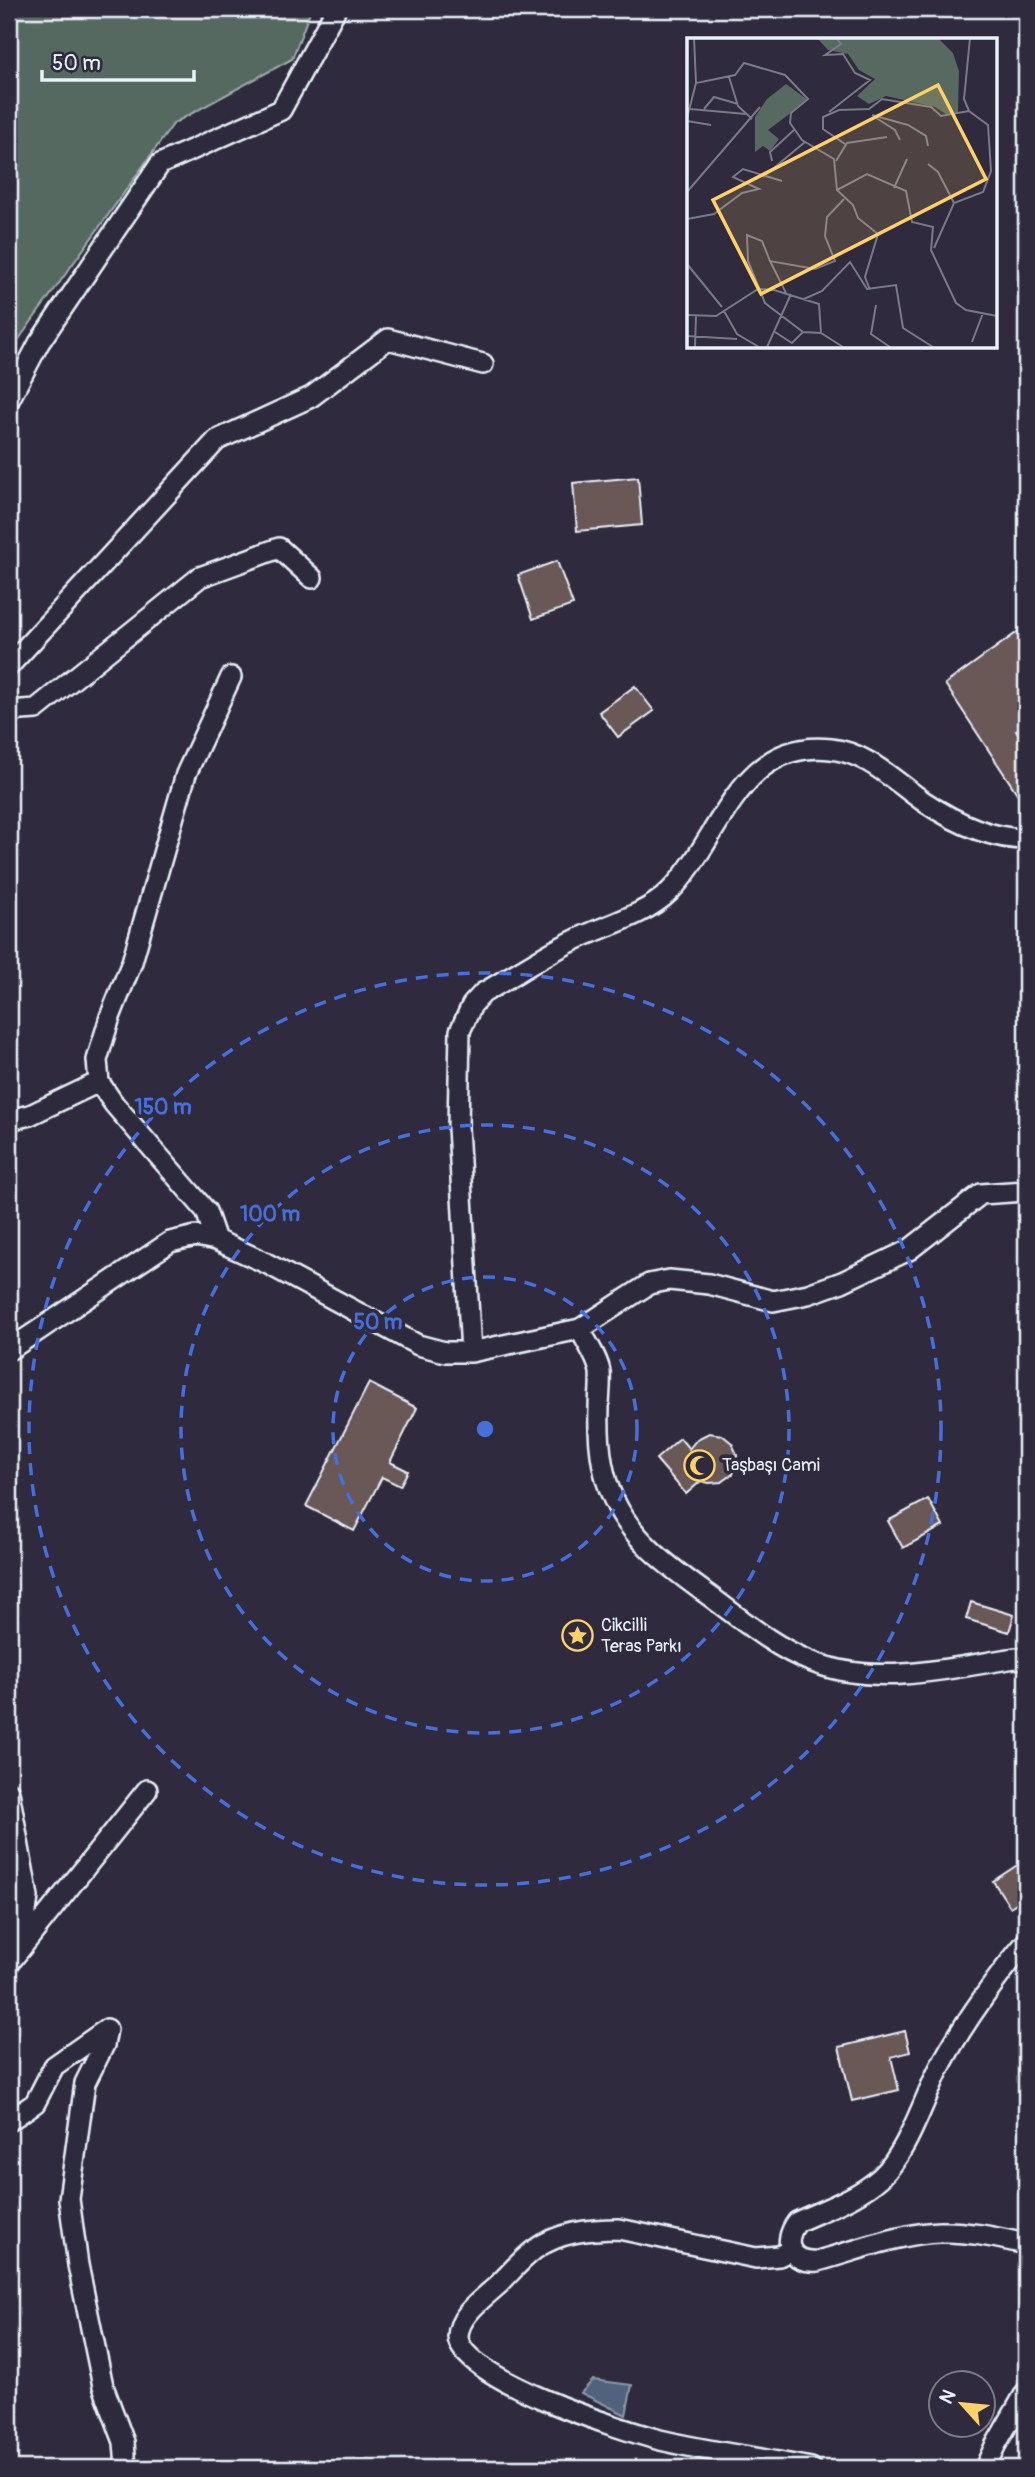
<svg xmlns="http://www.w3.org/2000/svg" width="1035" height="2477" font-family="Pangolin,sans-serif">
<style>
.green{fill:#576961;stroke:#a0adac;stroke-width:2}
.water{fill:#50647b;stroke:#8d9cad;stroke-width:2}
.building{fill:#695957;stroke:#e8f1f8;stroke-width:2}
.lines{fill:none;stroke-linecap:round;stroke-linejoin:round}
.minor-casing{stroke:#e8f1f8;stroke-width:24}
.minor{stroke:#2f2a3d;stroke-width:19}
.ring{fill:none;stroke:#466fde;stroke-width:3.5;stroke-dasharray:12 9}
.labels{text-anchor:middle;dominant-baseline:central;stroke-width:7;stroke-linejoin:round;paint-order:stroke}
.poi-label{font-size:18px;fill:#e8f1f8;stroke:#2f2a3d;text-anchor:start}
.inset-road{fill:none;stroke:#797a88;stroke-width:2}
.view{fill:#ffd166;fill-opacity:0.15;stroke:#ffd166;stroke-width:3.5}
.inset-edge{fill:none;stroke:#e8f1f8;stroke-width:3.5}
.centre{fill:#466fde;stroke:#2f2a3d;stroke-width:3.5}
.ring-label{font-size:21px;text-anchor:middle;font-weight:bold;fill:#466fde;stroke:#2f2a3d;stroke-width:7;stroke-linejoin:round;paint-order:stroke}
</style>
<rect width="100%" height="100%" fill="#2f2a3d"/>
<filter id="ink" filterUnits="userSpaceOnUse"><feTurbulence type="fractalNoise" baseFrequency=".0143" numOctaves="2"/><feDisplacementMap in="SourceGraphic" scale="14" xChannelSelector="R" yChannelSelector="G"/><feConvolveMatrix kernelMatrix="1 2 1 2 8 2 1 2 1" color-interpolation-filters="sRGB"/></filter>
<g filter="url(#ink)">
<path class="green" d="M9 9H311L292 59 174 123 9 353Z"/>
<path class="water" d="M593 2380 632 2385 626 2415 581 2393Z"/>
<path class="building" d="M638 477 642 525 577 531 573 483Z
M557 561 573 605 533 619 518 575Z
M1026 626V725L1016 730 1026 744V807L945 684Z
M635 686 654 711 618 737 599 712Z
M369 1383 417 1408 390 1462 408 1471 400 1486 382 1477 354 1531 306 1506Z
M709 1433 722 1435 732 1443 737 1455 736 1468 733 1474 722 1482 709 1483 701 1481 686 1494 656 1459 680 1438 689 1449 697 1439Z
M928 1499 943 1526 903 1548 888 1521Z
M971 1602 1014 1615 1009 1632 966 1619Z
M1025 1860 1026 1897 1010 1907 993 1881Z
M905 2031 910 2052 891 2057 899 2090 852 2101 839 2047Z"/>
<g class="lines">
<defs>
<path id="minor" d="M9 400 39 343 160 164 281 110 336 9
M9 666 217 440 311 397 388 339 483 364
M9 711 36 709 200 577 279 548 312 578
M9 1120 30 1115 99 1082
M216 1240 206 1211 114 1104 99 1082 97 1060 110 1017 132 962 186 774 231 677
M580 1329C586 1342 598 1358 600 1372 601 1384 599 1397 599 1409 598 1439 600 1470 613 1498 632 1540 667 1565 704 1592 738 1616 771 1646 810 1661 876 1688 948 1668 1015 1658L1026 1659
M9 1350 170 1242 196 1236 216 1240 266 1263 418 1345 445 1352H471L580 1329 649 1284 669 1280 709 1284 773 1301 808 1294 842 1282 909 1250 981 1194 1026 1191
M471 1352 458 1127 460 1031 472 1005 483 993C513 976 543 955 575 940 606 925 644 916 669 892 721 841 738 738 831 749 868 753 894 781 923 801 953 821 990 839 1026 839
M9 1792 28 1897 21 1948
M1026 1942C994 1981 965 2020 941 2065 924 2098 908 2152 881 2177 858 2198 825 2209 797 2222 781 2244 791 2263 818 2261 855 2251 902 2233 940 2232 969 2231 998 2238 1026 2244
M9 1963 147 1790
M9 2121 35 2103 54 2066 107 2029 104 2045 85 2083 69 2199 78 2265 103 2386 124 2442 126 2468
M791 2250 779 2256 756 2258 619 2229C590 2229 558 2232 534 2250 521 2260 510 2273 499 2284 485 2297 458 2315 458 2337 460 2378 622 2430 660 2440 710 2452 761 2458 811 2468
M985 2468 995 2446 1026 2392"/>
</defs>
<use href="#minor" class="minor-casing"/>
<use href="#minor" class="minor"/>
</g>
</g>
<g class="ring">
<circle cx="485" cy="1429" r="152"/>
<circle cx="485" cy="1429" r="304"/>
<circle cx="485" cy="1429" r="456"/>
</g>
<defs>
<symbol id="mosque-ring" viewBox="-11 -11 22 22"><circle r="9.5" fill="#2f2a3d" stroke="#ffd166" stroke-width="1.5"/><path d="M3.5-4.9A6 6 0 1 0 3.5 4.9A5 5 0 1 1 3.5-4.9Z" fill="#ffd166"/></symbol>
<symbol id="sight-ring" viewBox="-11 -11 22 22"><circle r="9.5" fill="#2f2a3d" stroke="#ffd166" stroke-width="1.5"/><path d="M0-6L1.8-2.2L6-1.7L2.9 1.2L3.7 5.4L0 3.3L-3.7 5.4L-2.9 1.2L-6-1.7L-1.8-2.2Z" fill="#ffd166"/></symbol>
</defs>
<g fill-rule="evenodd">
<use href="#mosque-ring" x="682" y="1448" width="35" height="35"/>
<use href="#sight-ring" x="560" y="1618" width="35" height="35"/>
</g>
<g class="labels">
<g class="poi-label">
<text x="722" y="1465">Taşbaşı Cami</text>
<text x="601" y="1625">Cikcilli<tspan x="601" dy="21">Teras Parkı</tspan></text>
</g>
</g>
<g transform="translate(687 38)">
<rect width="310" height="310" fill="#2f2a3d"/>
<path d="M130 0H251L266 15 272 33 271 75 259 76 248 69 199 58 182 66 170 58 188 41 172 32 161 16 141 12ZM99 46 121 62 81 92 92 101 83 113 76 108 68 114V79L80 61Z" fill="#576961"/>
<path class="inset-road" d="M7 0 9 45M42 39 51 68 65 81M3 71 59 76M17 71 27 59 51 66M142 74 183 42 168 35 156 16 138 17 154 6 150 1M185 77 221 87 239 98 241 108M186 78 208 92 213 102M0 80 9 45 48 37 57 25 98 37 121 61 104 75 103 85 115 102 147 121 150 152 166 167 171 180 191 196 178 239 183 252M0 83 24 87M158 106 136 91V79L152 72 182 71 195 61 244 69 254 78 282 73M85 123 83 114 107 92M149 123 160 105 200 99M241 126 251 134 267 165M76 139 118 104M207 150 220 121M150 152 180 136 219 153 225 184 246 189 244 212 269 265 279 272 310 278M0 154 73 69M0 181 27 176 55 155 72 151 46 139 56 131 95 143M247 210 267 165 296 154 304 133 301 87 282 73 277 61 283 0M83 223 75 203 60 197 61 223 78 265 116 294 134 295 156 309M0 226 35 269M99 255 83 223 128 231 148 223 138 198 140 179 157 161M117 261 135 253 163 224 180 251 209 247 216 290 246 309M189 267 184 296 203 309M37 273 50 296 72 309M0 277 29 278 71 251 87 252 132 266 134 295M88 294 105 305 116 294M0 298 50 301M285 304 296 275M8 309 9 277M80 309 104 256"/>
<path class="view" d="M251 47 299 141 74 256 26 162Z"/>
<rect width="310" height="310" class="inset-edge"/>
</g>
<circle cx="485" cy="1429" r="10" class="centre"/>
<g class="ring-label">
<text x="163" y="1114">150 m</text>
<text x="270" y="1221">100 m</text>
<text x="378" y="1329">50 m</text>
</g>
<rect width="1035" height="2477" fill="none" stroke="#2f2a3d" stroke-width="35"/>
<rect x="18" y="18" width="1000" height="2442" fill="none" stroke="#e8f1f8" stroke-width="2.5" filter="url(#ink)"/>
<g transform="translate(962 2404) rotate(297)"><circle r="33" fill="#2f2a3d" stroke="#797a88" stroke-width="2"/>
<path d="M0-5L12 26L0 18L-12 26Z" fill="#ffd166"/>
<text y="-10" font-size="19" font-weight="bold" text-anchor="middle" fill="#e8f1f8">N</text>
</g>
<path d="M42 70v10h152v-10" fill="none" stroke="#e8f1f8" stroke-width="3.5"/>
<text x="52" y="70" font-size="21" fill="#e8f1f8" stroke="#2f2a3d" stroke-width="5" paint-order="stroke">50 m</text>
</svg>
